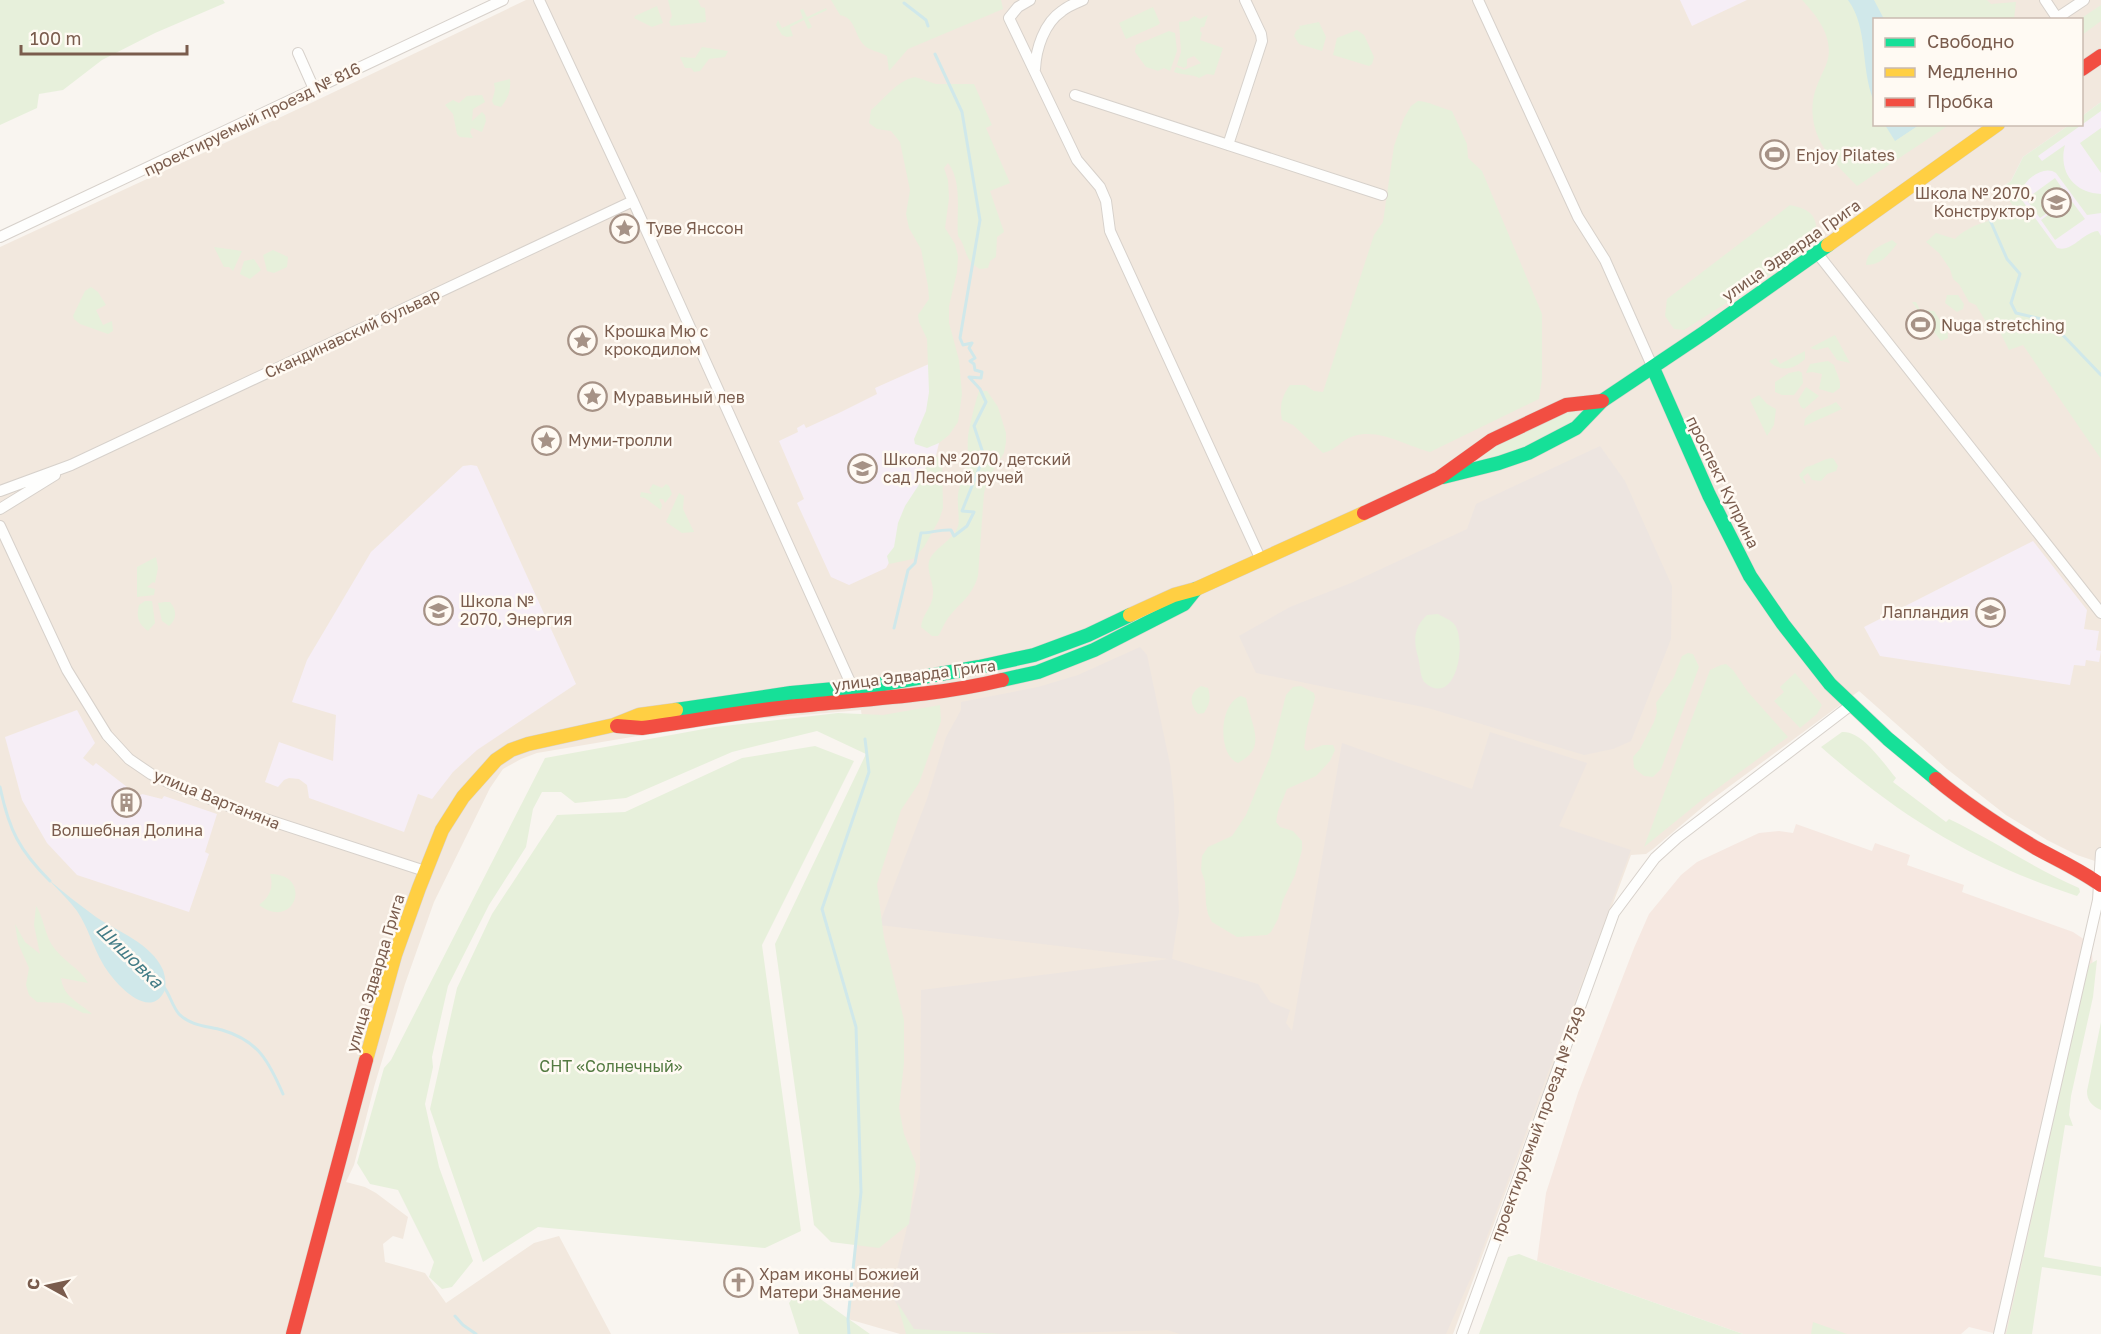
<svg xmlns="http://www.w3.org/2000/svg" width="2101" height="1334" font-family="'Golos Text',sans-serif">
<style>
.residential{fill:#f2e8de;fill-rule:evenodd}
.commercial{fill:#f6e8e1}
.industrial{fill:#ede5e0}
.education{fill:#f6eef6}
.green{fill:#e7f0db}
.water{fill:#d0e8ea}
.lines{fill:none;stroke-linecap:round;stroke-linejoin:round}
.stream{stroke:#d0e8ea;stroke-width:3}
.street-casing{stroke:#d7d1cb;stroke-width:12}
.fast-casing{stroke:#d9d2cb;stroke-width:15}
.slow-casing{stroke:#d9d2cb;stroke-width:15}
.jam-casing{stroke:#d9d2cb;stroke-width:15}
.street{stroke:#fefefd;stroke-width:10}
.fast{stroke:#16e098;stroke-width:14}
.slow{stroke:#ffcf43;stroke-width:14}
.jam{stroke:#f24e42;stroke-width:14}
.labels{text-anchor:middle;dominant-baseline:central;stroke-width:5;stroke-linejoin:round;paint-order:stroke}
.street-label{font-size:16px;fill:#7a5c4d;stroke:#fffaf3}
.poi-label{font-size:16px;fill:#7a5c4d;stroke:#fffaf3;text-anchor:start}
.park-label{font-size:16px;fill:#537a41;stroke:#fffaf3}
.water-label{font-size:18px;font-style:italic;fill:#437c86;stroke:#fffaf3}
</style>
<rect width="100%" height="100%" fill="#f9f5f0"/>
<path class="residential" d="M526 0H2101V863L2077 855 2047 840 2006 815 1947 769 1859 691 1711 800 1653 849 1646 854 1631 855 1453 1334H900L848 1319 861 1192 869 772 861 710 720 722 537 753 521 759 503 769 490 788 434 902 405 984 374 1087 354 1165 346 1182 365 1187 376 1193 408 1217 403 1239 393 1236 383 1244 385 1262 425 1273 446 1303 534 1243 559 1236 611 1334H0V247L311 103ZM1874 20H2082V124H1874Z"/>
<path class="commercial" d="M1796 824 1872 851 1875 843 1910 855 1907 865 1964 885 1962 892 2073 932 2085 940 2092 954 2093 969 2010 1334H1997L1969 1327 1961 1334H1743L1537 1261 1546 1193 1578 1093 1634 948 1649 914 1681 875 1697 862 1759 833 1779 831 1793 833Z"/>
<path class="industrial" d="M1600 446 1625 481 1672 586 1671 639 1631 741 1613 749 1584 755 1428 708 1256 673 1239 636 1290 607 1351 583 1467 529 1476 504Z
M1140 647 1147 655 1170 764 1174 802 1179 912 1172 959 1258 984 1270 1002 1290 1010 1286 1023 1292 1031 1342 743 1472 789 1490 732 1587 763 1559 826 1631 850 1476 1266 1446 1334H1180L1167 1330 1028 1334H915L891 1295 920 1172 921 990 1169 959 879 925 927 799 946 737 961 710V702L1038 687 1078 675Z"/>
<path class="education" d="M1680 0H1747L1692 26Z
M2101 102V313L2002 187 2011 181 2023 157 2069 125 2082 124V116Z
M949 355 939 443 926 496 886 568 849 585 831 577 797 503 804 499 779 441 798 432 797 428 804 424 806 428 841 412 877 394 875 388Z
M471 465 477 466 576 684 477 750 453 772 432 799 418 794 404 832 309 798 307 785 299 779 289 778 284 780 278 787 265 782 279 742 333 761 336 715 292 702 307 660 371 552 463 466Z
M2033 541 2087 610 2084 629 2099 631 2096 650 2101 651 2099 662 2086 660 2085 666 2074 665 2070 685 1880 656 1864 627Z
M77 710 95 743 83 758 93 766 96 763 127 787V788L141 795 142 794 162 799 164 796 217 814 205 852 209 854 189 912 77 875 47 843 22 800 5 737Z"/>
<path class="green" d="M0 0H223L225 3 155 33 102 60 63 90 39 94 37 108 0 125Z
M668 0H698L701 7 705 8 706 22 671 26 669 22 672 16Z
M831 0H1001L1003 9 908 49 889 71 887 56C880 52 868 50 864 45 854 35 856 18 840 15Z
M1802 0H1987L1991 4 2016 2 2014 19 1874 20V124L1949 125 1857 186C1838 166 1816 146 1813 118 1810 97 1818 83 1826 65 1836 40 1818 17 1802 0Z
M2101 5V21L2082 35V20L2080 19Z
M657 6 663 23 652 27 634 18 635 16Z
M1153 7 1160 23 1158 25 1126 39 1119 23Z
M826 8 827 10 808 19 812 27 808 29 804 20 790 27 793 36 787 37 782 35 776 25 778 20 782 28 803 18 800 10 803 9 807 17Z
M1208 15 1204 27H1201L1200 31 1202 33 1200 40 1223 48 1214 75 1207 74 1199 78C1193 74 1182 75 1174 72L1176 67 1184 70 1201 63 1194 56 1187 59V66L1184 68 1177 65 1181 52 1179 22 1188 21 1194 16 1200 19Z
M1319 22 1326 37 1322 51 1299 44 1294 36 1296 31 1300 28 1299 26Z
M1357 30 1364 35 1374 57 1372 64 1369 66 1333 55 1337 38Z
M1169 31 1175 33 1177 51 1170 71 1164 68 1158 71 1146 67 1135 52 1136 45Z
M702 47 728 51 725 57 709 59 700 71 694 72 691 68H685L680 57 695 58Z
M915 77 936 84H974L992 125 986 128 1010 183 990 191 1004 232 997 237 996 257 990 261 988 268 980 269C963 260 968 249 958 236 956 214 963 182 948 163L944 168 948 180 949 198 945 228 955 244 958 256 957 272 949 306V323L959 360 962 394 958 422 949 435 939 443 927 448 915 444 914 439 926 411 929 392 927 339 919 322 918 315 929 299 928 286 921 249 909 228 906 214 910 190 900 142 891 131 877 129 869 123 871 110C886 98 896 81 915 77Z
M510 79C511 91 508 98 501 107L494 105 492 101 495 90 494 83Z
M482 95 485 102 473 109 472 121 482 112 485 115 486 121 482 132 472 128 470 132 473 138 460 137 457 134 453 114 445 105 453 100 459 103 467 96Z
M1418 101C1427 101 1441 108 1452 111L1467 144 1468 158 1482 171 1542 314V379L1539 399 1430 452C1407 446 1379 428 1354 436 1340 440 1337 450 1323 453L1293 425 1282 420C1279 406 1282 396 1290 385H1305L1314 391 1323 392 1374 235 1383 222 1394 146 1404 118 1411 106Z
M2101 102V111L2038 156 2042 161 2065 145C2058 172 2074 193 2101 194V213L2087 215 2056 173C2043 163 2016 184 2022 200L2057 248C2072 253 2083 232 2098 231L2101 236V459L2023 345 2009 350 1996 324 1989 327 1976 305 1969 302 1959 284 1953 279 1950 269 1939 253 1926 242 1936 233 1955 239C1969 224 1999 216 2019 217L2002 187 2011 181 2023 157 2069 125 2082 124V116Z
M2101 128V173L2080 143Z
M2055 178 2069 198 2040 218 2026 199Z
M2070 199 2085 219 2055 240 2041 220Z
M1790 205C1813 210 1817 216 1817 239L1800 256 1684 330 1674 329 1665 316 1667 299Z
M1892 240 1897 244C1888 255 1881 265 1866 265 1867 250 1880 246 1892 240Z
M214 247 242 251 233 271 229 267H224Z
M273 250 288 257 287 267 274 273 267 271 263 255Z
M254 259 261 270 250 279 240 274 244 261Z
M91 287 98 292 106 305 96 310 103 325 112 321 113 331 108 334 80 324 74 319 73 316 85 291Z
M1947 295H1958L1964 304 1963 309 1957 312 1945 303Z
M1912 302H1916L1920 310 1934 311 1940 320 1947 324 1948 338 1941 341Z
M1835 335 1850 363 1837 360 1828 347 1817 350 1810 348Z
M1805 351V359C1795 369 1780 373 1769 361L1776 358 1780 364Z
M1828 361 1834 365C1836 373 1841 379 1840 388L1833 393 1819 389 1822 374 1812 372 1806 373 1810 364Z
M1799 371 1802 373 1803 383 1794 395H1782L1775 392V382L1789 373Z
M1806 387 1819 396 1804 409 1801 407 1798 400Z
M979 391H987L998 407 1006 433V442L1004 453 988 479 984 493 978 576C971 600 956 604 945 623 942 628 941 632 938 636H932L921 627C922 614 933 607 933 593 934 582 924 567 931 557 938 546 954 539 958 526 960 521 957 503 958 495 959 485 964 477 966 468 969 458 967 447 968 436 970 424 975 403 979 391Z
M1759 395 1767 404 1776 409 1774 425 1767 436 1750 400Z
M1836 402 1842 409 1804 426 1805 419C1814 408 1825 409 1836 402Z
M1575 411 1579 415 1576 419C1559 429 1502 463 1485 456 1496 441 1556 414 1575 411Z
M936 456 942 461 943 508 939 520 924 547 913 559 889 564 887 556 894 547 898 523 905 506 920 483 929 459Z
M1833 458 1838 466 1836 471 1827 474 1821 481 1812 480 1808 473 1803 477 1806 483 1804 484 1799 475 1806 467C1816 465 1822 459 1833 458Z
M653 484 662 488 666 484 669 486 672 494 665 503 663 499H659L662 505 661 510 645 498 640 497 641 492 652 494 649 490Z
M679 493 684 496 683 509 694 532 682 533 666 522Z
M156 557 158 568 155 583 153 582 147 587 155 589 154 595 137 597V567Z
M145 601H152L155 623 148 631C138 624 136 616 139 605Z
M165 602H170C177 610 177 619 169 626L162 621 158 603Z
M1438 614C1443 617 1451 620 1454 624 1466 638 1459 695 1434 688 1431 687 1425 684 1423 680 1420 674 1420 664 1418 657 1413 640 1414 627 1427 615Z
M1688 653 1693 654 1699 667 1661 769 1653 777 1644 776 1634 768 1633 757 1640 749 1654 722 1657 712 1656 703 1674 677 1682 656Z
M1726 664 1733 670 1748 692 1788 737 1703 799 1644 847 1710 670 1721 665Z
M1795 673 1822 705 1817 714 1800 728 1774 701 1784 692 1780 687Z
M1201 686 1208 688C1211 698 1210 704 1204 713L1198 714C1189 704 1189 693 1201 686Z
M1301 686 1314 693 1315 698 1307 727 1304 748 1307 751 1323 745H1333L1335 750 1330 761 1316 776 1287 789 1278 811 1276 822 1280 827 1293 831 1302 841V850L1295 875 1283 900 1278 919 1271 932 1267 935 1237 937 1212 922 1208 914 1206 904 1205 882 1201 870 1202 856 1208 847 1232 836 1246 815 1270 757 1286 695 1293 687Z
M1241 696 1246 698C1250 724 1269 747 1238 763 1217 755 1219 703 1241 696Z
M940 705 941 721 919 783 901 810 877 884 884 938 904 1020V1063L899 1108 904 1134 916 1164 909 1224 879 1248 831 1242 814 1225 775 944 866 754 817 731 732 752 626 798 575 803 561 792H542L533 809 526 847 489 905 448 986 432 1057 433 1067 425 1104 439 1167 473 1261 452 1287 442 1289 429 1277 434 1262 398 1190 370 1184 357 1163 384 1068 391 1060 545 758 715 727 838 713 883 715Z
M1842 732C1862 730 1884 764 1896 778L1893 782 1946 822 1949 819C1993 840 2033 868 2079 888L2080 892 2077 896C1974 862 1902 818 1821 747Z
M815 746 854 761 762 945 801 1231 765 1248 538 1227 483 1262 430 1109 457 988 492 914 557 815 625 812 742 758Z
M270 874C314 874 295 932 259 905 270 897 274 887 270 874Z
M36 906C42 913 45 934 52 945 62 961 80 968 88 983L61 978C64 999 81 1003 92 1014L83 1013 64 1003 37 1002 29 995 26 985 29 968 18 943 15 924 25 942 40 954 34 925Z
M2097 960 2093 997 2071 1096 2069 1115 2073 1126 2065 1125 2044 1257 2101 1267V1276L2042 1267 2032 1334H2006L2087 969 2090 964Z
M2101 1022V1110C2092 1106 2087 1101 2087 1091Z
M1519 1254 1537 1261 1743 1334H1479L1508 1257Z
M802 1286 870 1334H799L789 1303Z
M897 1302 914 1329 1002 1334H906Z
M1813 1322 1847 1334H1811Z"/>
<path class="water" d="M1848 0H1874L1884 19 1874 20V101C1860 69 1869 29 1848 0Z
M1885 125H1919L1895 141Z
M49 880C64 893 80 905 96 917 118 932 151 943 163 970 165 976 167 985 164 992 148 1022 112 980 103 964 93 947 88 927 77 911 69 900 58 890 49 880Z"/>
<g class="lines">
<path class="stream" d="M904 3 926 20 928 26
M1990 220 2007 259 2020 274 2011 303 2016 313 2041 319 2056 328 2101 375
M894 628 908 570 915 563 921 533C932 533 940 529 951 530L954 536 967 526 974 512 962 511 984 456 974 426 986 402 980 389 969 377 981 378 982 372 975 370 974 364 970 361 975 358 969 348 972 343 963 345 960 338 980 220 962 112 935 54
M0 787C9 830 19 850 50 881
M163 986C170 994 172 1006 179 1014 191 1026 207 1026 222 1030 259 1041 269 1062 283 1094
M455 1316 463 1325 476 1334
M849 1334 848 1319 861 1192 856 1027 822 909 869 772 865 739"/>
<defs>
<path id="street" d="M539 0 633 201 855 693
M1030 0 1018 7 1009 18 1077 160 1100 187 1106 201 1110 231 1261 560
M1478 0 1578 217 1605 260 1653 368
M2045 0 2057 18 2084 0
M298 53 314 89
M1035 69C1036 49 1044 23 1062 11 1068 6 1076 3 1083 0
M1075 95 1382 195
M1228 145 1262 41 1261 34 1245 0
M0 237 503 0
M1817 253 2101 613
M0 491 71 465 633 201
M0 509 55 475
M0 526 67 670 107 735 129 759 151 774 174 785 244 812 425 871
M1462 1334 1614 913 1655 858 1677 838 1851 705
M1999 1334 2098 900 2101 853"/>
<path id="fast" d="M1653 368 1709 495 1750 576 1783 624 1830 684 1888 739 1936 779
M1443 477 1499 463 1528 453 1576 428 1602 401 1705 332 1828 245
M1002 680 1038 672 1094 650 1184 604 1196 589
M676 710 791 693 878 685 979 667 1034 655 1088 635 1130 615"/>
<path id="slow" d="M1828 245 1998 124
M1130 615 1174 595 1196 589 1364 513
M366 1060 395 955 419 888 442 830 463 797 496 760 511 750 528 744 614 725 639 715 676 710"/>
<path id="jam" d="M2082 69 2101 56
M1364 513 1439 478 1492 440 1566 405 1602 401
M617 726 642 728C693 721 745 711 797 706 865 699 935 696 1002 680
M1936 779C1967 805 2001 827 2036 848 2058 860 2080 870 2101 885
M293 1334 366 1060"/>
</defs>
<use href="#street" class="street-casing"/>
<use href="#fast" class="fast-casing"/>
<use href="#slow" class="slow-casing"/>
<use href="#jam" class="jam-casing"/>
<use href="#street" class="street"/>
<use href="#fast" class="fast"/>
<use href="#slow" class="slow"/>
<use href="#jam" class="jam"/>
</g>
<defs>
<symbol id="stadium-ring" viewBox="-11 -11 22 22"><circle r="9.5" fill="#fffaf3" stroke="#a69286" stroke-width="1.5"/><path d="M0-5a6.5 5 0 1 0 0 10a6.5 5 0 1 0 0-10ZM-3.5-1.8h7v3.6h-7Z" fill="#a69286"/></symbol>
<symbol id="school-ring" viewBox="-11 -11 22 22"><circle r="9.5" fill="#fffaf3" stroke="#a69286" stroke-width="1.5"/><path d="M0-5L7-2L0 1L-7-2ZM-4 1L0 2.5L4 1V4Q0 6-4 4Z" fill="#a69286"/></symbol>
<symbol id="sight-ring" viewBox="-11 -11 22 22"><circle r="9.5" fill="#fffaf3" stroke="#a69286" stroke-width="1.5"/><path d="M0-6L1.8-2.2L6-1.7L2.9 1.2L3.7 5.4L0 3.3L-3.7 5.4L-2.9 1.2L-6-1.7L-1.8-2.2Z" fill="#a69286"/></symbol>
<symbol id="building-ring" viewBox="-11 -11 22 22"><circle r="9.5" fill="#fffaf3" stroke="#a69286" stroke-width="1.5"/><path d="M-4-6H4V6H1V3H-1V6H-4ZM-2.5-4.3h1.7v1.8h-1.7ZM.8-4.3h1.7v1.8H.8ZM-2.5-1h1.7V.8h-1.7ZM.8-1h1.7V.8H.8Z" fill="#a69286"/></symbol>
<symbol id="church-ring" viewBox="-11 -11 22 22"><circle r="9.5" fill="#fffaf3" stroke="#a69286" stroke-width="1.5"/><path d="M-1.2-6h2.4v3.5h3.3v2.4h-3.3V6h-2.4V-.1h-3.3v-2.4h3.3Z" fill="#a69286"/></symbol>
</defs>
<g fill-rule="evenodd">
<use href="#stadium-ring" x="1758" y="138" width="33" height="33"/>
<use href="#school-ring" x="2040" y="186" width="33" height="33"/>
<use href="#sight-ring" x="608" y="212" width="33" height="33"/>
<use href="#stadium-ring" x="1904" y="308" width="33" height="33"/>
<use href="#sight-ring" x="566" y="324" width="33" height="33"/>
<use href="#sight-ring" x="576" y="380" width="33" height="33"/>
<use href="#sight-ring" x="530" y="424" width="33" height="33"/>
<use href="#school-ring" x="846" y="452" width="33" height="33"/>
<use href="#school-ring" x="422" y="594" width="33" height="33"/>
<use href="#school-ring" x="1974" y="596" width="33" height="33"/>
<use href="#building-ring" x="110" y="786" width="33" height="33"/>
<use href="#church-ring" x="722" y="1266" width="33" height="33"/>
</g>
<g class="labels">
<g class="street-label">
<text transform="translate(252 119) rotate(-26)">проектируемый проезд № 816</text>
<text transform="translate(1791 250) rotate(-35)">улица Эдварда Грига</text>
<text transform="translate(352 333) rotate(-25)">Скандинавский бульвар</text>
<text transform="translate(1723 482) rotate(64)">проспект Куприна</text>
<text transform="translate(914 675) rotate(-7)">улица Эдварда Грига</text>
<text transform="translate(217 799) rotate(22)">улица Вартаняна</text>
<text transform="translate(375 973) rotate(-73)">улица Эдварда Грига</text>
<text transform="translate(1538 1124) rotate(-70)">проектируемый проезд № 7549</text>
</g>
<g class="poi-label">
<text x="1796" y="155">Enjoy Pilates</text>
<text x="2035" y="193" text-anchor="end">Школа № 2070,<tspan x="2035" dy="18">Конструктор</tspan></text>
<text x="646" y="228">Туве Янссон</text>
<text x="1941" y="325">Nuga stretching</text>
<text x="604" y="331">Крошка Мю с<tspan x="604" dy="18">крокодилом</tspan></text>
<text x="613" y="397">Муравьиный лев</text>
<text x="568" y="440">Муми-тролли</text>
<text x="883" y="459">Школа № 2070, детский<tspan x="883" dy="18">сад Лесной ручей</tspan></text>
<text x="460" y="601">Школа №<tspan x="460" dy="18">2070, Энергия</tspan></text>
<text x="1969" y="612" text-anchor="end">Лапландия</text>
<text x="127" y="830" text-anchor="middle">Волшебная Долина</text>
<text x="759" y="1274">Храм иконы Божией<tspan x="759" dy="18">Матери Знамение</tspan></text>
</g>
<g class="park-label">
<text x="611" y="1066">СНТ «Солнечный»</text>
</g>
<g class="water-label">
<text transform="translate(130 955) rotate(44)">Шишовка</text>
</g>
</g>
<rect x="1873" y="18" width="210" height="108" fill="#fffaf3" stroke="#cabbb1" stroke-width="1.5"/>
<rect x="1885" y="38" width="30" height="9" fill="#16e098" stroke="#cabbb1" stroke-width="1.5"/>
<text x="1927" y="48" font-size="18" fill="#7a5c4d">Свободно</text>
<rect x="1885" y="68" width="30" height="9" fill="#ffcf43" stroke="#cabbb1" stroke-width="1.5"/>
<text x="1927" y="78" font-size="18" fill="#7a5c4d">Медленно</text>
<rect x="1885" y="98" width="30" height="9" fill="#f24e42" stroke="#cabbb1" stroke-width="1.5"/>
<text x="1927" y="108" font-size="18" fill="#7a5c4d">Пробка</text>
<g transform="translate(48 1286) rotate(278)" stroke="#fffaf3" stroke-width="4.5" paint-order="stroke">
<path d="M0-4.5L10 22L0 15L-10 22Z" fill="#7a5c4d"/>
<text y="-9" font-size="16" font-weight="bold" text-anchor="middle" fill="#7a5c4d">С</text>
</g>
<path d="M21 45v9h166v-9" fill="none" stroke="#7a5c4d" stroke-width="3"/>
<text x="30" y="45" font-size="18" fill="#7a5c4d" stroke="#fffaf3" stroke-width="4.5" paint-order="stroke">100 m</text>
</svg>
